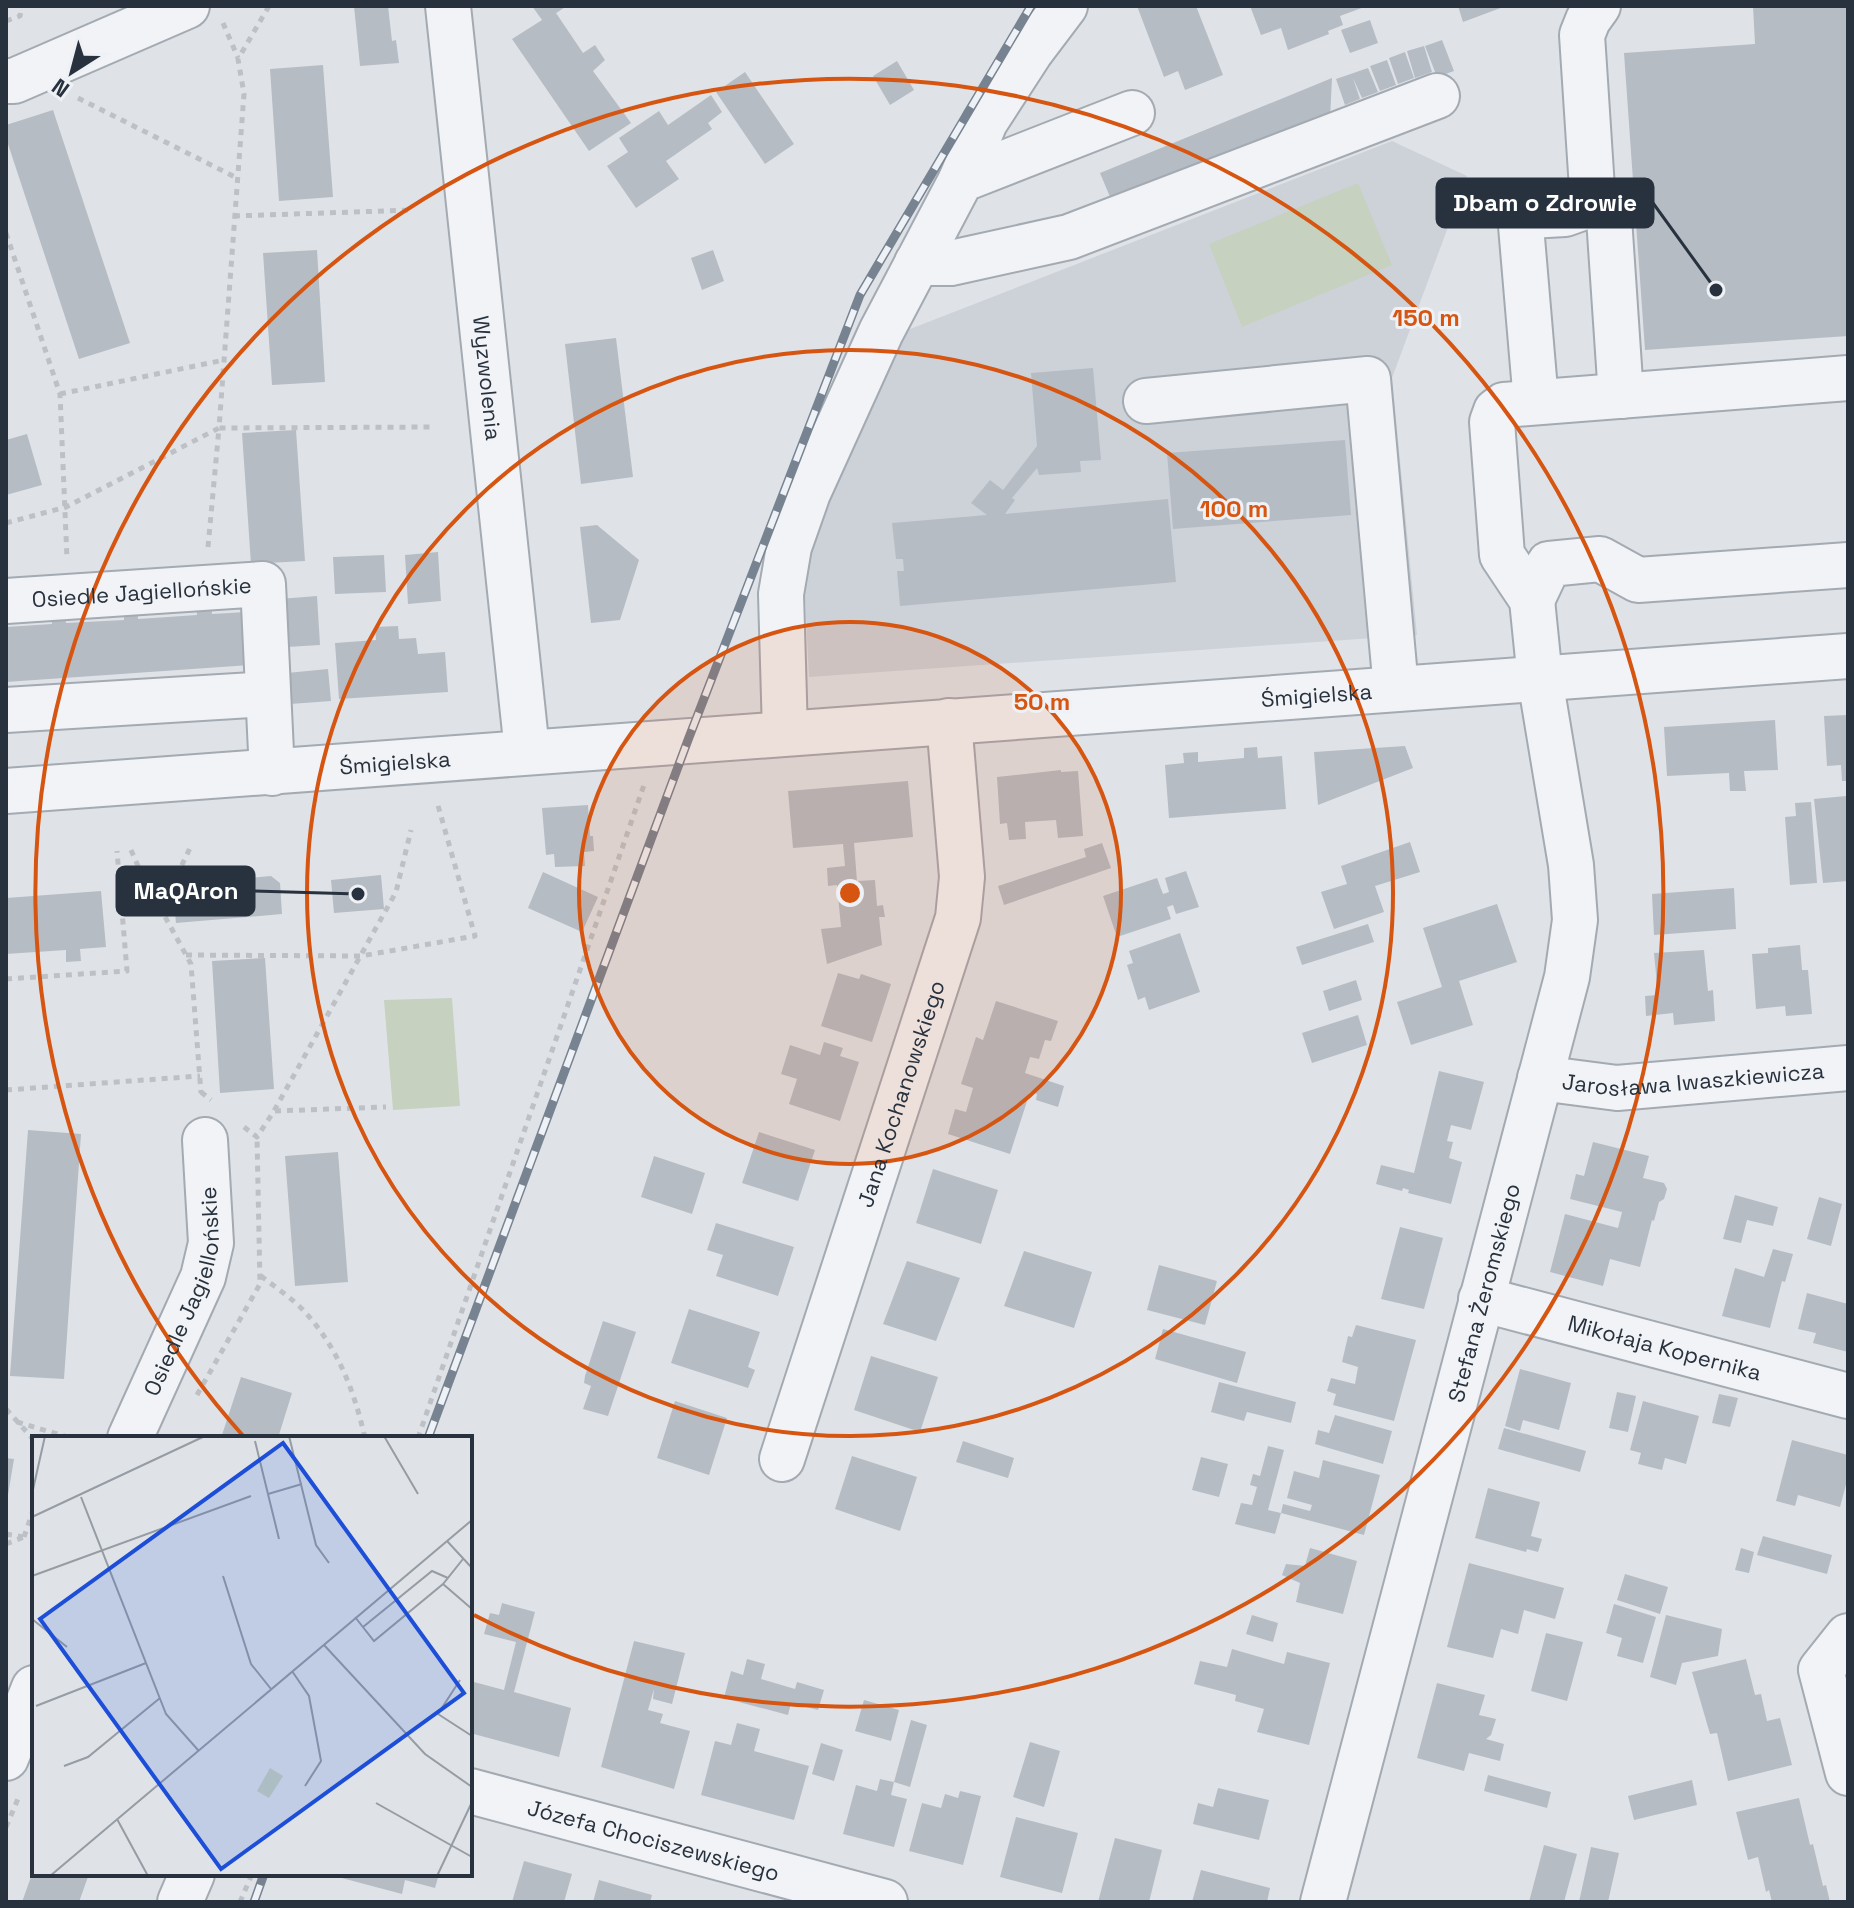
<svg xmlns="http://www.w3.org/2000/svg" width="1854" height="1908" font-family="'Space Grotesk',sans-serif">
<style>
.built{fill:#cdd2d9}
.green{fill:#c6d1c0}
.building{fill:#b6bcc4}
.lines{fill:none;stroke-linecap:round;stroke-linejoin:round}
.minor-casing{stroke:#a4aab2;stroke-width:48}
.path{stroke:#bdc1c6;stroke-width:5;stroke-dasharray:6 6;stroke-linecap:butt}
.minor{stroke:#f1f3f6;stroke-width:44}
.rail-casing{stroke:#788391;stroke-width:9}
.rail{stroke:#eef1f5;stroke-width:6;stroke-dasharray:18;stroke-linecap:butt}
.ring{fill:none;stroke:#d55511;stroke-width:4}
.labels{text-anchor:middle;dominant-baseline:central;stroke-width:6;stroke-linejoin:round;paint-order:stroke}
.street-label{font-size:22px;fill:#28323e;stroke:#eef1f5}
.inset-road{fill:none;stroke:#969ca4;stroke-width:2}
.view{fill:#1d4ed8;fill-opacity:0.15;stroke:#1d4ed8;stroke-width:4}
.inset-edge{fill:none;stroke:#28323e;stroke-width:4}
.centre{fill:#d55511;stroke:#eef1f5;stroke-width:4}
.ring-label{font-size:24px;text-anchor:middle;font-weight:bold;fill:#d55511;stroke:#eef1f5;stroke-width:6;stroke-linejoin:round;paint-order:stroke}
.leader{fill:none;stroke:#28323e;stroke-width:3}
.callout-dot{fill:#28323e;stroke:#eef1f5;stroke-width:3}
.callout{fill:#28323e;stroke:#28323e;stroke-width:3}
.callout-label{font-size:24px;text-anchor:middle;font-weight:bold;fill:#fff}
</style>
<rect width="100%" height="100%" fill="#dfe3e8"/>
<path class="built" d="M1392 141 1467 176 1392 378 1417 635 809 677 804 577 820 522 905 331Z"/>
<path class="green" d="M1358 183 1392 265 1242 327 1209 244Z
M452 998 460 1106 393 1110 384 1000Z"/>
<path class="building" d="M354 6H388L392 41 396 40 399 63 360 66Z
M532 6H567L556 13 583 53 595 45 605 60 593 71 631 123 589 151 512 39 542 20Z
M1137 6H1196L1223 75 1185 90 1178 71 1164 77Z
M1250 6H1367L1340 16 1343 25 1328 31 1329 34 1288 50 1281 28 1261 35Z
M1458 6H1506L1463 22Z
M1753 6H1848V336L1645 350 1624 53 1755 44Z
M1370 20 1378 43 1350 53 1341 30Z
M1442 40 1454 71 1437 77 1425 46Z
M1424 46 1432 72 1415 78 1407 51Z
M1405 52 1414 78 1398 84 1389 58Z
M1387 60 1396 85 1380 91 1370 66Z
M897 61 914 90 890 105 873 76Z
M323 65 333 197 279 201 270 69Z
M1368 68 1378 92 1362 98 1353 78 1360 99 1345 105 1336 79Z
M745 72 794 144 765 164 716 92Z
M1332 78 1330 119 1113 204 1100 173Z
M711 95 722 112 708 123 712 129 666 161 679 179 636 208 607 166 628 152 619 138 659 111 668 125Z
M53 110 130 343 79 359 6 138V125Z
M317 250 325 382 272 385 263 253Z
M713 250 724 281 702 290 691 258Z
M616 338 633 477 581 484 565 344Z
M1093 368 1101 460 1080 461 1081 472 1039 475 1037 468 1012 498 1015 500 1005 514 1168 499 1176 582 900 606 897 571H904L903 559H896L892 523 987 515 971 503 990 480 1003 490 1037 446 1031 373Z
M296 430 305 561 251 564 242 433Z
M27 434 42 485 6 495V440Z
M1345 440 1351 515 1173 529 1167 453Z
M597 525 639 560 620 620 591 623 580 527Z
M438 552 441 601 408 604 405 555Z
M384 555 386 592 335 594 333 557Z
M317 596 320 645 287 647 279 599Z
M211 602 212 614 246 612 250 665 6 682V627L52 624 51 613 65 612 66 623 124 620V607H137L138 619 197 615 196 603Z
M398 626 399 639 416 638 418 654 445 652 448 692 339 699 335 643 376 640 375 627Z
M328 669 331 701 290 704 287 673Z
M1848 715V781H1842L1841 765 1827 766 1824 716Z
M1775 720 1778 770 1744 771 1746 791H1730L1729 773 1667 776 1664 727Z
M1405 746 1413 768 1318 805 1314 752Z
M1257 747 1258 758 1282 756 1286 809 1169 818 1165 765 1184 763 1183 753 1198 752V762L1244 758V748Z
M1061 770V772L1078 771 1083 836 1058 838 1056 820 1025 822 1026 839 1009 840 1007 823 1000 824 997 777Z
M908 781 913 837 854 843 857 881 875 880 877 906 883 905 885 917H879L882 945 827 964 821 929 841 927 837 885 828 886 827 868 845 866 843 844 793 848 788 791Z
M1846 796 1848 881 1823 883 1814 799Z
M1811 802 1817 883 1790 885 1785 817 1796 816 1795 803Z
M588 805 590 836H593L594 851 584 852 585 866 555 867 554 854 546 855 542 808Z
M1410 842 1420 872 1375 886 1384 912 1334 929 1321 892 1347 884 1341 866Z
M1102 843 1111 868 1004 905 998 886 1086 857 1084 849Z
M1186 871 1199 907 1176 914 1173 905 1167 907 1171 919 1117 937 1103 896 1157 878 1163 894 1169 892 1165 878Z
M543 872 598 897 582 932 528 908Z
M381 875 384 909 334 913 331 880Z
M271 876 280 883 282 914 176 923 173 892 181 884Z
M1734 888 1736 929 1654 935 1652 894Z
M101 891 106 947 80 949 81 961 66 962V950L6 954V898Z
M1497 904 1517 962 1459 981 1473 1025 1411 1045 1397 1002 1442 987 1423 928Z
M1368 924 1374 942 1302 965 1296 947Z
M1180 933 1200 992 1149 1010 1145 997 1138 1000 1127 965 1133 963 1129 951Z
M1800 945 1802 970H1808L1812 1014 1786 1016 1785 1006 1756 1009 1752 954 1768 953V948Z
M1704 950 1708 991 1713 990 1715 1021 1674 1025 1673 1013 1646 1016 1645 996 1658 995 1654 953Z
M265 958 274 1089 220 1093 212 961Z
M838 973 859 979 861 974 891 984 872 1042 821 1026Z
M1356 980 1362 1000 1329 1011 1323 991Z
M996 1001 1058 1021 1051 1041 1045 1040 1039 1059 1030 1057 1025 1073 1064 1086 1058 1107 1036 1100 1037 1094 1030 1092 1010 1154 948 1134 955 1109 966 1112 973 1088 961 1084 976 1037 983 1040Z
M1358 1015 1367 1045 1312 1063 1302 1033Z
M824 1042 843 1048 840 1056 859 1062 840 1121 789 1104 797 1079 781 1074 790 1045 820 1055Z
M1439 1071 1484 1082 1471 1130 1451 1125 1447 1141 1453 1142 1449 1158 1462 1162 1451 1204 1408 1193 1409 1190 1403 1188 1402 1191 1376 1184 1381 1165 1414 1173Z
M28 1130 81 1134 64 1379 10 1376Z
M759 1132 815 1150 798 1201 742 1183Z
M1593 1142 1649 1156 1643 1178 1664 1183 1667 1189 1664 1199 1659 1202 1654 1221 1652 1220 1640 1267 1610 1259 1603 1286 1550 1272 1565 1214 1618 1228 1622 1212 1570 1199 1576 1174 1584 1176Z
M338 1152 348 1282 295 1286 285 1156Z
M654 1156 705 1173 692 1214 641 1197Z
M933 1169 998 1190 981 1244 916 1223Z
M1735 1195 1778 1207 1773 1226 1747 1220 1741 1243 1723 1239Z
M1819 1197 1842 1204 1831 1246 1807 1239Z
M716 1223 794 1247 778 1296 716 1276 723 1255 707 1250Z
M1400 1227 1443 1238 1424 1309 1381 1299Z
M1773 1249 1793 1254 1785 1282 1782 1281 1770 1328 1722 1316 1735 1268 1764 1277Z
M1024 1251 1092 1272 1074 1328 1004 1306Z
M907 1261 960 1278 936 1341 883 1324Z
M1159 1265 1217 1281 1205 1325 1147 1310Z
M1807 1293 1848 1304V1352L1813 1343 1816 1333 1798 1329Z
M689 1309 760 1332 748 1367 755 1370 748 1388 671 1363Z
M603 1321 636 1332 608 1416 583 1409 591 1386 584 1383 585 1376Z
M1356 1325 1416 1340 1394 1421 1333 1405 1336 1394 1327 1391 1331 1378 1355 1384 1358 1367 1342 1362 1348 1336 1352 1337Z
M1163 1329 1246 1352 1237 1383 1155 1359Z
M871 1356 938 1377 920 1432 854 1410Z
M1520 1369 1571 1383 1559 1430 1523 1420 1520 1431 1505 1426Z
M241 1377 292 1393 278 1438H221Z
M1219 1382 1296 1402 1291 1423 1247 1412 1244 1421 1211 1412Z
M1617 1392 1636 1396 1628 1432 1609 1428Z
M1719 1394 1738 1398 1730 1427 1712 1423Z
M675 1401 727 1418 709 1475 657 1458Z
M1643 1401 1699 1416 1686 1464 1665 1458 1662 1470 1638 1464 1641 1453 1630 1450Z
M1335 1415 1392 1431 1383 1464 1315 1444 1318 1430 1329 1433Z
M1504 1428 1586 1451 1580 1472 1498 1449Z
M1792 1440 1848 1455V1477L1840 1507 1798 1495 1795 1506 1776 1501Z
M963 1441 1014 1458 1008 1478 956 1462Z
M1268 1446 1284 1450 1268 1510 1281 1513 1275 1534 1235 1524 1241 1503 1252 1505 1257 1487 1250 1485 1253 1474 1260 1476Z
M852 1456 917 1477 900 1531 835 1509Z
M1201 1457 1228 1464 1219 1497 1192 1490Z
M6 1458 14 1459 8 1495H6Z
M1323 1460 1380 1475 1364 1535 1281 1513 1283 1504 1310 1511 1312 1505 1287 1498 1294 1471 1319 1478Z
M1488 1488 1540 1502 1531 1536 1542 1539 1538 1552 1527 1549 1526 1552 1475 1538Z
M1763 1536 1832 1555 1827 1574 1757 1555Z
M1310 1548 1357 1561 1343 1614 1296 1602 1300 1583 1282 1575 1286 1564 1305 1566Z
M1741 1548 1754 1552 1749 1573 1735 1570Z
M1469 1563 1564 1588 1555 1619 1524 1610 1518 1634 1501 1629 1493 1658 1447 1647Z
M1625 1574 1668 1587 1660 1614 1617 1600Z
M502 1603 535 1612 514 1692 571 1708 559 1757 470 1733V1681L504 1690 516 1642 484 1634 490 1613 499 1615Z
M1614 1604 1656 1617 1643 1663 1617 1656 1622 1638 1606 1633Z
M1252 1615 1278 1623 1273 1642 1246 1634Z
M1666 1615 1722 1629 1718 1656 1682 1663 1676 1685 1650 1677Z
M1546 1633 1583 1642 1567 1701 1531 1691Z
M634 1641 685 1653 672 1704 653 1699 654 1689 648 1710 663 1714 660 1723 690 1731 674 1789 601 1767Z
M1232 1649 1284 1664 1287 1652 1330 1663 1309 1745 1257 1732 1264 1709 1235 1701 1236 1695 1194 1684 1200 1661 1227 1667Z
M747 1659 765 1664 761 1679 795 1689 797 1682 824 1690 818 1710 791 1703 788 1715 724 1698 731 1671 743 1675Z
M1746 1659 1755 1695 1761 1694 1767 1721 1780 1718 1792 1765 1728 1781 1717 1733 1710 1734 1692 1672Z
M1437 1683 1485 1695 1479 1715 1496 1719 1491 1735 1486 1739 1504 1744 1500 1761 1469 1753 1464 1771 1417 1758Z
M864 1700 899 1710 891 1741 855 1731Z
M911 1720 927 1725 910 1787 894 1782 891 1795 907 1799 894 1847 843 1834 856 1785 877 1791 880 1779 894 1782Z
M737 1723 760 1729 754 1751 809 1766 794 1820 701 1795 715 1741 731 1745Z
M1030 1742 1060 1751 1044 1807 1013 1797Z
M821 1743 843 1750 834 1781 812 1774Z
M1488 1775 1551 1792 1547 1808 1484 1791Z
M1692 1780 1697 1805 1634 1820 1628 1796Z
M1218 1788 1269 1800 1259 1840 1193 1824 1198 1803 1213 1807Z
M960 1791 981 1796 963 1865 909 1851 922 1803 941 1808 945 1794 958 1798Z
M1799 1798 1810 1845 1813 1844 1823 1886 1826 1885 1830 1902H1772L1769 1890 1766 1892 1758 1857 1748 1860 1736 1812Z
M1016 1817 1078 1833 1062 1893 1000 1877Z
M1115 1838 1162 1850 1149 1902H1098Z
M1544 1845 1577 1854 1564 1902H1529Z
M1591 1847 1619 1853 1608 1902H1579Z
M524 1861 572 1874 564 1902H512Z
M1201 1870 1270 1888 1267 1902H1192Z
M32 1874H89L79 1902H22Z
M339 1874H439L435 1888 405 1880 402 1894 338 1877Z
M599 1880 652 1895 650 1902H593Z"/>
<g class="lines">
<defs>
<g id="minor">
<path id="s1" d="M448 6 527 751"/>
<path d="M1598 6 1588 20 1582 35 1593 204 1609 218 1621 396"/>
<path d="M6 81H14L187 6"/>
<path d="M961 180 985 122 1031 51 1065 6"/>
<path d="M917 263H951L1069 237 1437 96"/>
<path d="M1146 401 1368 379 1396 689"/>
<path d="M1536 402 1521 226 1529 216 1565 214 1593 204"/>
<path d="M1532 600 1549 564 1600 559 1638 580 1848 565"/>
<path id="s2" d="M6 601 263 584 272 773"/>
<path d="M6 710 268 694"/>
<path d="M785 733 781 594 789 547 808 493 881 332 961 180 1132 113"/>
<path id="s3" d="M6 791 1848 656"/>
<path id="s4" d="M1540 1078 1617 1088 1848 1068"/>
<path id="s5" d="M1481 1299 1848 1396"/>
<path id="s6" d="M130 1438 203 1277 211 1243 205 1140"/>
<path id="s7" d="M782 1459 958 918 962 877 949 721"/>
<path d="M1848 1636 1821 1670 1848 1773"/>
<path d="M6 1758 34 1688"/>
<path id="s8" d="M470 1791 885 1902"/>
<path d="M180 1902 192 1874"/>
<path id="s9" d="M1323 1902 1567 977 1575 920 1571 865 1540 679 1532 600 1502 555 1492 422 1496 411 1504 405 1848 378"/>
</g>
</defs>
<use href="#minor" class="minor-casing"/>
<path class="path" d="M6 21 20 16 22 6
M223 23 238 58
M78 98 237 178
M234 216 413 210
M6 233 60 394 67 559
M60 394 224 360
M6 523 66 507 219 428 244 94 238 59 269 6
M208 547 219 428 433 427
M131 850 142 875 178 873 191 846
M142 875 191 964 201 1093
M186 955 361 956 475 936 437 802
M6 979 127 971 117 851
M6 1090 200 1076
M201 1092 211 1100
M275 1111 386 1107
M244 1127 257 1137 274 1111 396 892 411 830
M261 1276C275 1287 292 1298 304 1311 338 1348 354 1390 365 1438
M197 1395 260 1284 257 1137
M6 1409 34 1440
M17 1422 71 1438
M418 1438 644 785
M6 1534 23 1537
M24 1537 34 1508
M6 1544 24 1537
M6 1827 20 1794
M240 1902 252 1874"/>
<use href="#minor" class="minor"/>
<defs>
<path id="rail" d="M428 1438 688 740 860 295 1031 6
M254 1902 264 1874"/>
</defs>
<use href="#rail" class="rail-casing"/>
<use href="#rail" class="rail"/>
</g>
<circle cx="850" cy="893" r="271" fill="#d55511" fill-opacity=".12"/>
<g class="ring">
<circle cx="850" cy="893" r="271"/>
<circle cx="850" cy="893" r="543"/>
<path d="M245 1438A814 814 0 1 1 474 1615"/>
</g>
<g class="labels">
<g class="street-label">
<text stroke="none"><textPath href="#s1" startOffset="374">Wyzwolenia</textPath></text>
<text stroke="none"><textPath href="#s2" startOffset="136">Osiedle Jagiellońskie</textPath></text>
<text stroke="none"><textPath href="#s3" startOffset="1314">Śmigielska</textPath></text>
<text stroke="none"><textPath href="#s3" startOffset="390">Śmigielska</textPath></text>
<text stroke="none"><textPath href="#s4" startOffset="154">Jarosława Iwaszkiewicza</textPath></text>
<text stroke="none"><textPath href="#s7" startOffset="384">Jana Kochanowskiego</textPath></text>
<text stroke="none"><textPath href="#s6" startOffset="158">Osiedle Jagiellońskie</textPath></text>
<text stroke="none"><textPath href="#s9" startOffset="630">Stefana Żeromskiego</textPath></text>
<text stroke="none"><textPath href="#s5" startOffset="190">Mikołaja Kopernika</textPath></text>
<text stroke="none"><textPath href="#s8" startOffset="190">Józefa Chociszewskiego</textPath></text>
</g>
</g>
<g transform="translate(32 1436)">
<rect width="440" height="440" fill="#dfe3e8"/>
<path d="M238 332 251 340 237 362 225 355Z" fill="#c6d1c0"/>
<path class="inset-road" d="M257 0 284 109 297 127M352 0 386 58M223 5 247 103M0 58 13 0M236 58 270 48M49 61 134 278 166 314M0 81 173 0M415 105 440 132M0 140 219 60M191 140 219 228 239 253M411 148 440 173M323 181 342 205 411 148 431 123M0 183 35 211M331 191 400 135 416 142M292 209 393 318 440 351M260 235 277 260 289 325 273 350M428 244 406 278 440 300M4 270 114 227M32 330 56 321 128 262M344 367 440 421M85 383 116 440M18 440 440 84M405 440 440 366"/>
<path class="view" d="M251 7 432 257 189 433 8 183Z"/>
<rect width="440" height="440" class="inset-edge"/>
</g>
<circle cx="850" cy="893" r="12" class="centre"/>
<g class="ring-label">
<text x="1426" y="326">150 m</text>
<text x="1234" y="517">100 m</text>
<text x="1042" y="710">50 m</text>
</g>
<path class="leader" d="M1716 290L1653 203M358 894L254 891"/>
<g class="callout-dot">
<circle cx="1716" cy="290" r="8"/>
<circle cx="358" cy="894" r="8"/>
</g>
<g class="callout">
<rect x="1437" y="179" width="216" height="48" rx="8"/>
<rect x="117" y="867" width="137" height="48" rx="8"/>
</g>
<g class="callout-label">
<text x="1545" y="211">Dbam o Zdrowie</text>
<text x="186" y="899">MaQAron</text>
</g>
<rect width="1854" height="1908" fill="none" stroke="#28323e" stroke-width="16"/>
<g transform="translate(72 72) rotate(216)" stroke="#eef1f5" stroke-width="6" paint-order="stroke">
<path d="M0-6L14 30L0 20L-14 30Z" fill="#28323e"/>
<text y="-12" font-size="22" font-weight="bold" text-anchor="middle" fill="#28323e">N</text>
</g>
</svg>
